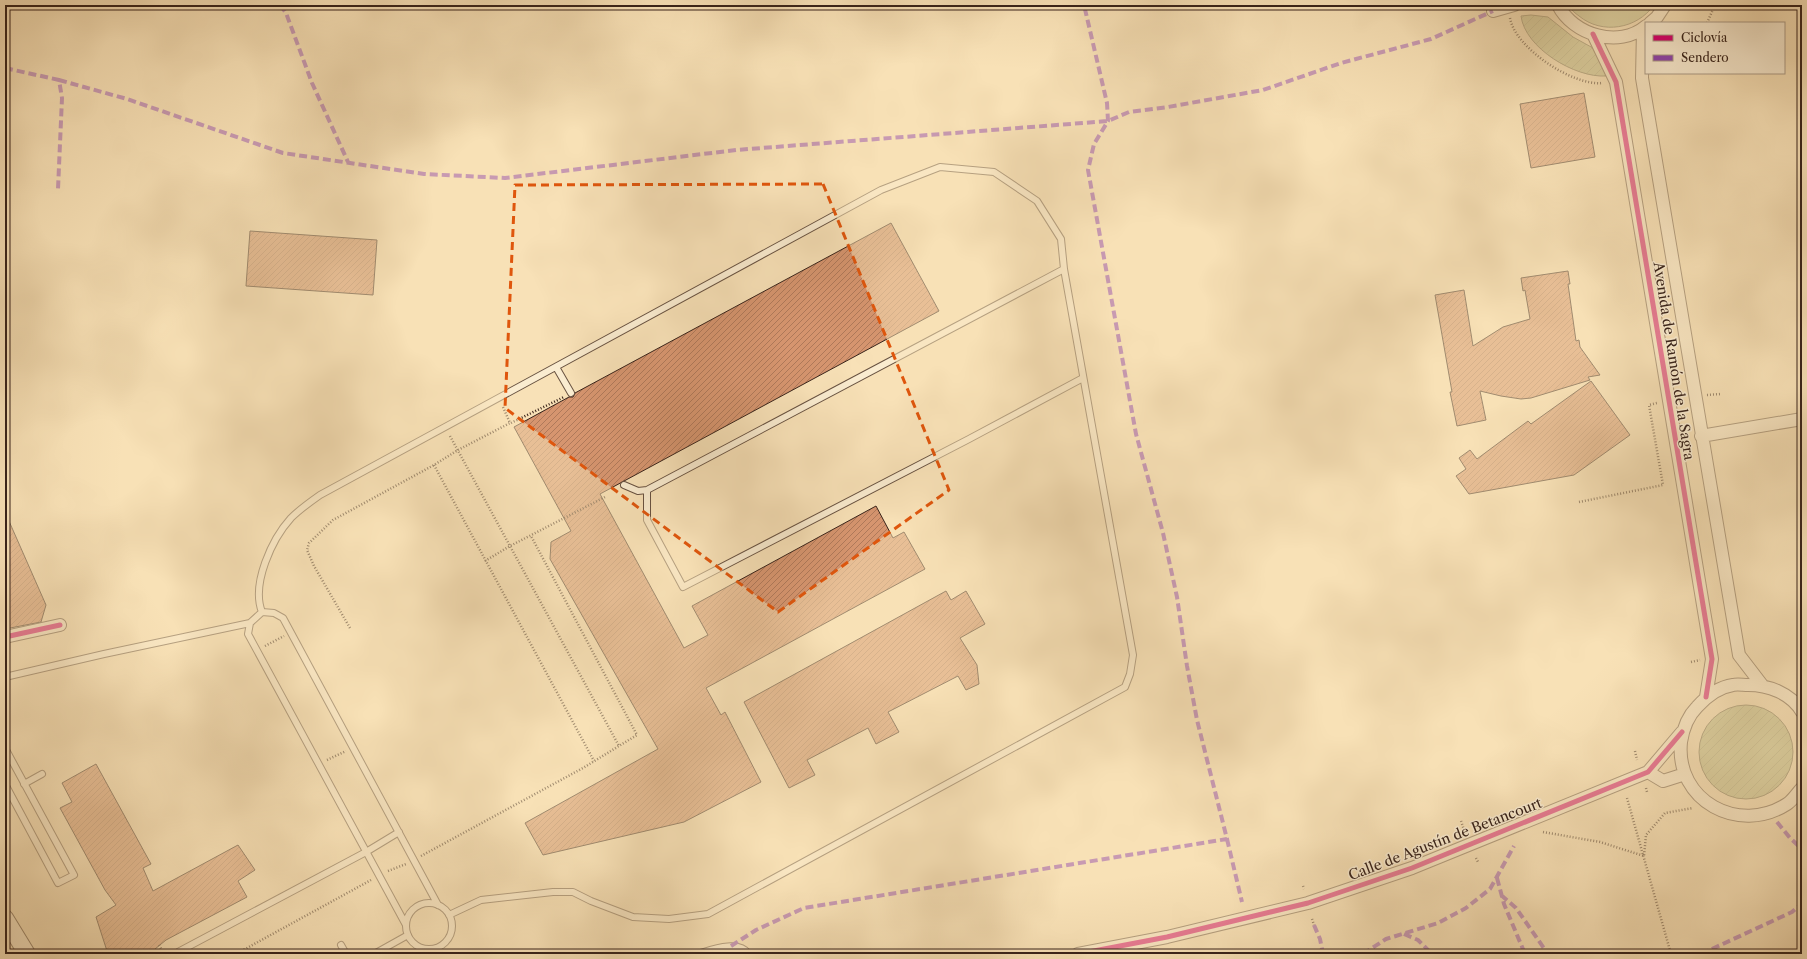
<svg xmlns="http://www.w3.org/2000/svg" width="1807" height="959" font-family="'Libre Caslon Text',serif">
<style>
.grass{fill:#c0c28c;stroke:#7c7253}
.garden{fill:url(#garden-furrows);stroke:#7c7253}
.building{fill:url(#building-hatch);stroke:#38231a}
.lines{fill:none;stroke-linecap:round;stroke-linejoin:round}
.service-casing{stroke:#685241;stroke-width:8}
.minor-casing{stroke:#685241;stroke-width:14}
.secondary-casing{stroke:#38231a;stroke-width:18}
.path{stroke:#38231a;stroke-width:2.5;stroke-dasharray:1 2;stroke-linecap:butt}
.service{stroke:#faecd0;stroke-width:6}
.minor{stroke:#faecd0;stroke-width:12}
.secondary{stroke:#faecd0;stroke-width:16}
.quiet{stroke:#8e44ad;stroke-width:4;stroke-dasharray:8 4;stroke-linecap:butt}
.cycleway-casing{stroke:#faecd0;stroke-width:8}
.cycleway{stroke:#d6006c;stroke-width:5}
.marked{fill:none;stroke:#df560d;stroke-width:3;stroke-dasharray:8 5;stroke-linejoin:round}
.labels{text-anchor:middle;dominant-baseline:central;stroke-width:3;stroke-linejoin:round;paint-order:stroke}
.street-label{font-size:14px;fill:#38231a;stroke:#faecd0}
</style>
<defs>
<pattern id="garden-furrows" width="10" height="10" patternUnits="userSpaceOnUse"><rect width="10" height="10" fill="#c0c28c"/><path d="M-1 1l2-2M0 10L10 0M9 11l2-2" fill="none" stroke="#a6a678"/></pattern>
<pattern id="building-hatch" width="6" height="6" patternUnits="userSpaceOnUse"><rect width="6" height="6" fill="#d6956f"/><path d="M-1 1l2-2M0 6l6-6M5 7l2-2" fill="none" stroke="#af795a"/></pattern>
</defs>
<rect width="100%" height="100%" fill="#f8e1b7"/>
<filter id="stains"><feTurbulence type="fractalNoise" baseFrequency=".005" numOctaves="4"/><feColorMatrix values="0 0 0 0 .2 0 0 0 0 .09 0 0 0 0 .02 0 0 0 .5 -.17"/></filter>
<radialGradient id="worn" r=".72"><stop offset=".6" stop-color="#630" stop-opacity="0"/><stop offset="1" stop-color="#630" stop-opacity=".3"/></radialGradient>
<path class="grass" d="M1568 5H1654C1637 29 1602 35 1579 16 1575 13 1571 10 1568 5Z"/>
<path class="garden" d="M1531 15 1548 17 1573 37 1593 48 1603 62 1606 76C1575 78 1525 48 1521 16Z
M1699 752a47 47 0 1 1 94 0a47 47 0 1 1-94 0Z"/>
<path class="building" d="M1584 93 1595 157 1531 168 1520 104Z
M891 223 939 311 600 494 684 648 708 635 692 606 876 506 893 538 904 532 925 569 706 688 721 715 725 712 761 782 684 822 543 855 525 823 658 749 550 559 551 542 571 531 514 427 569 397H573L575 393Z
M250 231 377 240 373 295 246 286Z
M1568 271 1570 284H1568L1576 341 1579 340 1580 347 1600 375 1588 377 1590 380 1531 398 1521 399 1501 396 1480 391 1486 420 1457 426 1450 392H1452L1435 295 1464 290 1473 346 1503 327 1530 319 1525 290 1523 291 1521 278Z
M1591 381 1630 435 1574 475 1469 494 1456 476 1466 469 1459 458 1470 450 1477 459 1528 421 1531 424Z
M5 512 46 605 41 622 5 629Z
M946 591 951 600 966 591 985 624 960 638 977 665 979 684 966 690 958 676 888 712 899 732 876 744 868 728 807 760 815 775 789 788 744 702Z
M96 764 151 864 143 868 153 891 238 845 255 870 238 881 247 897 166 940 149 954H112L107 951 96 917 116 905 105 890 60 808 72 802 62 783Z"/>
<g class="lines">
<defs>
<path id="service" d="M1064 269 647 490V520L683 587 969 439 1083 378
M556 367 571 393
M624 485 638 491 647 490
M262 612C251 584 272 539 291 518 299 510 310 502 320 495L881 190 940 167 994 172 1037 201 1061 239 1064 269 1133 655 1130 674 1125 687 708 914 669 919 633 917 591 901 573 892H553L481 900 449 915
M5 677 104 654 250 623
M5 748 74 875 58 883 5 784
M24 784 42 774
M406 926a23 23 0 1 1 46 0a23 23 0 1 1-46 0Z
M406 925 248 634 250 623 262 612 274 613 283 618 438 905
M341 945 346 954
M178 952 366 852 399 832
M374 954 408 935
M697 954C711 950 738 939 749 954"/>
<path id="minor" d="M1558 5C1573 35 1619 49 1646 26
M1493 11 1514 5
M1650 23 1657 17 1665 5
M1643 29 1642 78 1739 655 1762 685
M1593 34 1616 82 1712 659 1706 697
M1701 436 1802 419
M5 637 60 625
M1802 712C1791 693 1768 685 1748 685 1743 685 1737 684 1733 685 1719 687 1706 697 1697 707 1688 716 1683 729 1681 742 1675 801 1739 835 1787 804 1793 800 1797 793 1802 788
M1648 772 1663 781 1685 774
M1078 954 1167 937 1308 903 1412 868 1648 772 1682 732"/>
<path id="secondary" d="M5 918 27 954"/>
</defs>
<use href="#service" class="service-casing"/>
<use href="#minor" class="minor-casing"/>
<use href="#secondary" class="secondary-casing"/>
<path class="path" d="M1510 18C1515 48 1573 86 1602 83
M1707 23 1715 5
M1707 395 1721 394
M511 423 564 397
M450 436 619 746
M434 465 594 761
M1579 502 1663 485 1649 405 1657 403
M485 561 510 546 605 497
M350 628 314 566 307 550 309 543 333 520 434 465 458 450 510 423 503 407
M265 646 284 636
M1691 662 1700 660
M1635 751 1637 760
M327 760 346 751
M1646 788 1647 792
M1627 798 1671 954
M1461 821 1464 830
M1543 832 1600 842 1644 856 1646 835 1665 813 1693 808
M421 856 583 768 637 735 531 536
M1476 858 1478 862
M388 871 406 864
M1303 886 1304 889
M1312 919 1314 925
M159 945 164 954
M236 954 371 880"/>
<use href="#service" class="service"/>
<use href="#minor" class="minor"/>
<use href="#secondary" class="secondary"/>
<path class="quiet" d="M280 5 286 13 312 83 348 162
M5 68 59 80 62 98 58 189
M59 80 127 99 283 153 424 174 505 178 736 150 1108 121 1129 112 1168 107 1263 90 1341 63 1431 39 1493 11
M1777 822 1790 838 1802 849
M1227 839 1242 902
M1497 878 1504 904 1525 954
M1501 895 1516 908 1548 954
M1314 925 1320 939 1323 954
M1404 934 1418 940 1432 954
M731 946 756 930 804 908 1227 839 1197 720 1187 666 1177 597 1163 533 1136 434 1088 170 1094 144 1108 121 1107 103 1084 5
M1363 954 1386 939 1438 923 1466 908 1490 889 1514 846
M1701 954 1792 912 1802 903"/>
<defs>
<path id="cycleway" d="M1593 34 1616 82 1712 659 1706 697
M5 637 60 625
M1078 954 1167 937 1308 903 1412 868 1648 772 1682 732"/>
</defs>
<use href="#cycleway" class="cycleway-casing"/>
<use href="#cycleway" class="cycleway"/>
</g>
<path d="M0 0H1807V959H0ZM823 184 949 490 778 612 505 408 515 185Z" fill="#f8e1b7" fill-opacity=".55" fill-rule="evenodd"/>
<path class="marked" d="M823 184 949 490 778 612 505 408 515 185Z"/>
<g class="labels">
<g class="street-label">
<text transform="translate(1674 361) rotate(81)">Avenida de Ramón de la Sagra</text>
<text transform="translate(1445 839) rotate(-21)">Calle de Agustín de Betancourt</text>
</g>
</g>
<rect width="1807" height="959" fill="none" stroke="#f8e1b7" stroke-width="20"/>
<rect x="6" y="6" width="1795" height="947" fill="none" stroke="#38231a" stroke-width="2"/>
<rect x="10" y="10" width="1787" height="939" fill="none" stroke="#38231a"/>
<rect x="1645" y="22" width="140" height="52" fill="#faecd0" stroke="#ac9c87"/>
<rect x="1653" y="35" width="20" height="6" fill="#d6006c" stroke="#ac9c87"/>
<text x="1681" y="42" font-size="12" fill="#38231a">Ciclovía</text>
<rect x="1653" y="55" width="20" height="6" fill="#8e44ad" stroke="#ac9c87"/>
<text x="1681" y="62" font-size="12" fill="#38231a">Sendero</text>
<rect width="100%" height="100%" filter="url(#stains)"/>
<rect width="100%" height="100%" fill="url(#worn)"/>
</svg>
